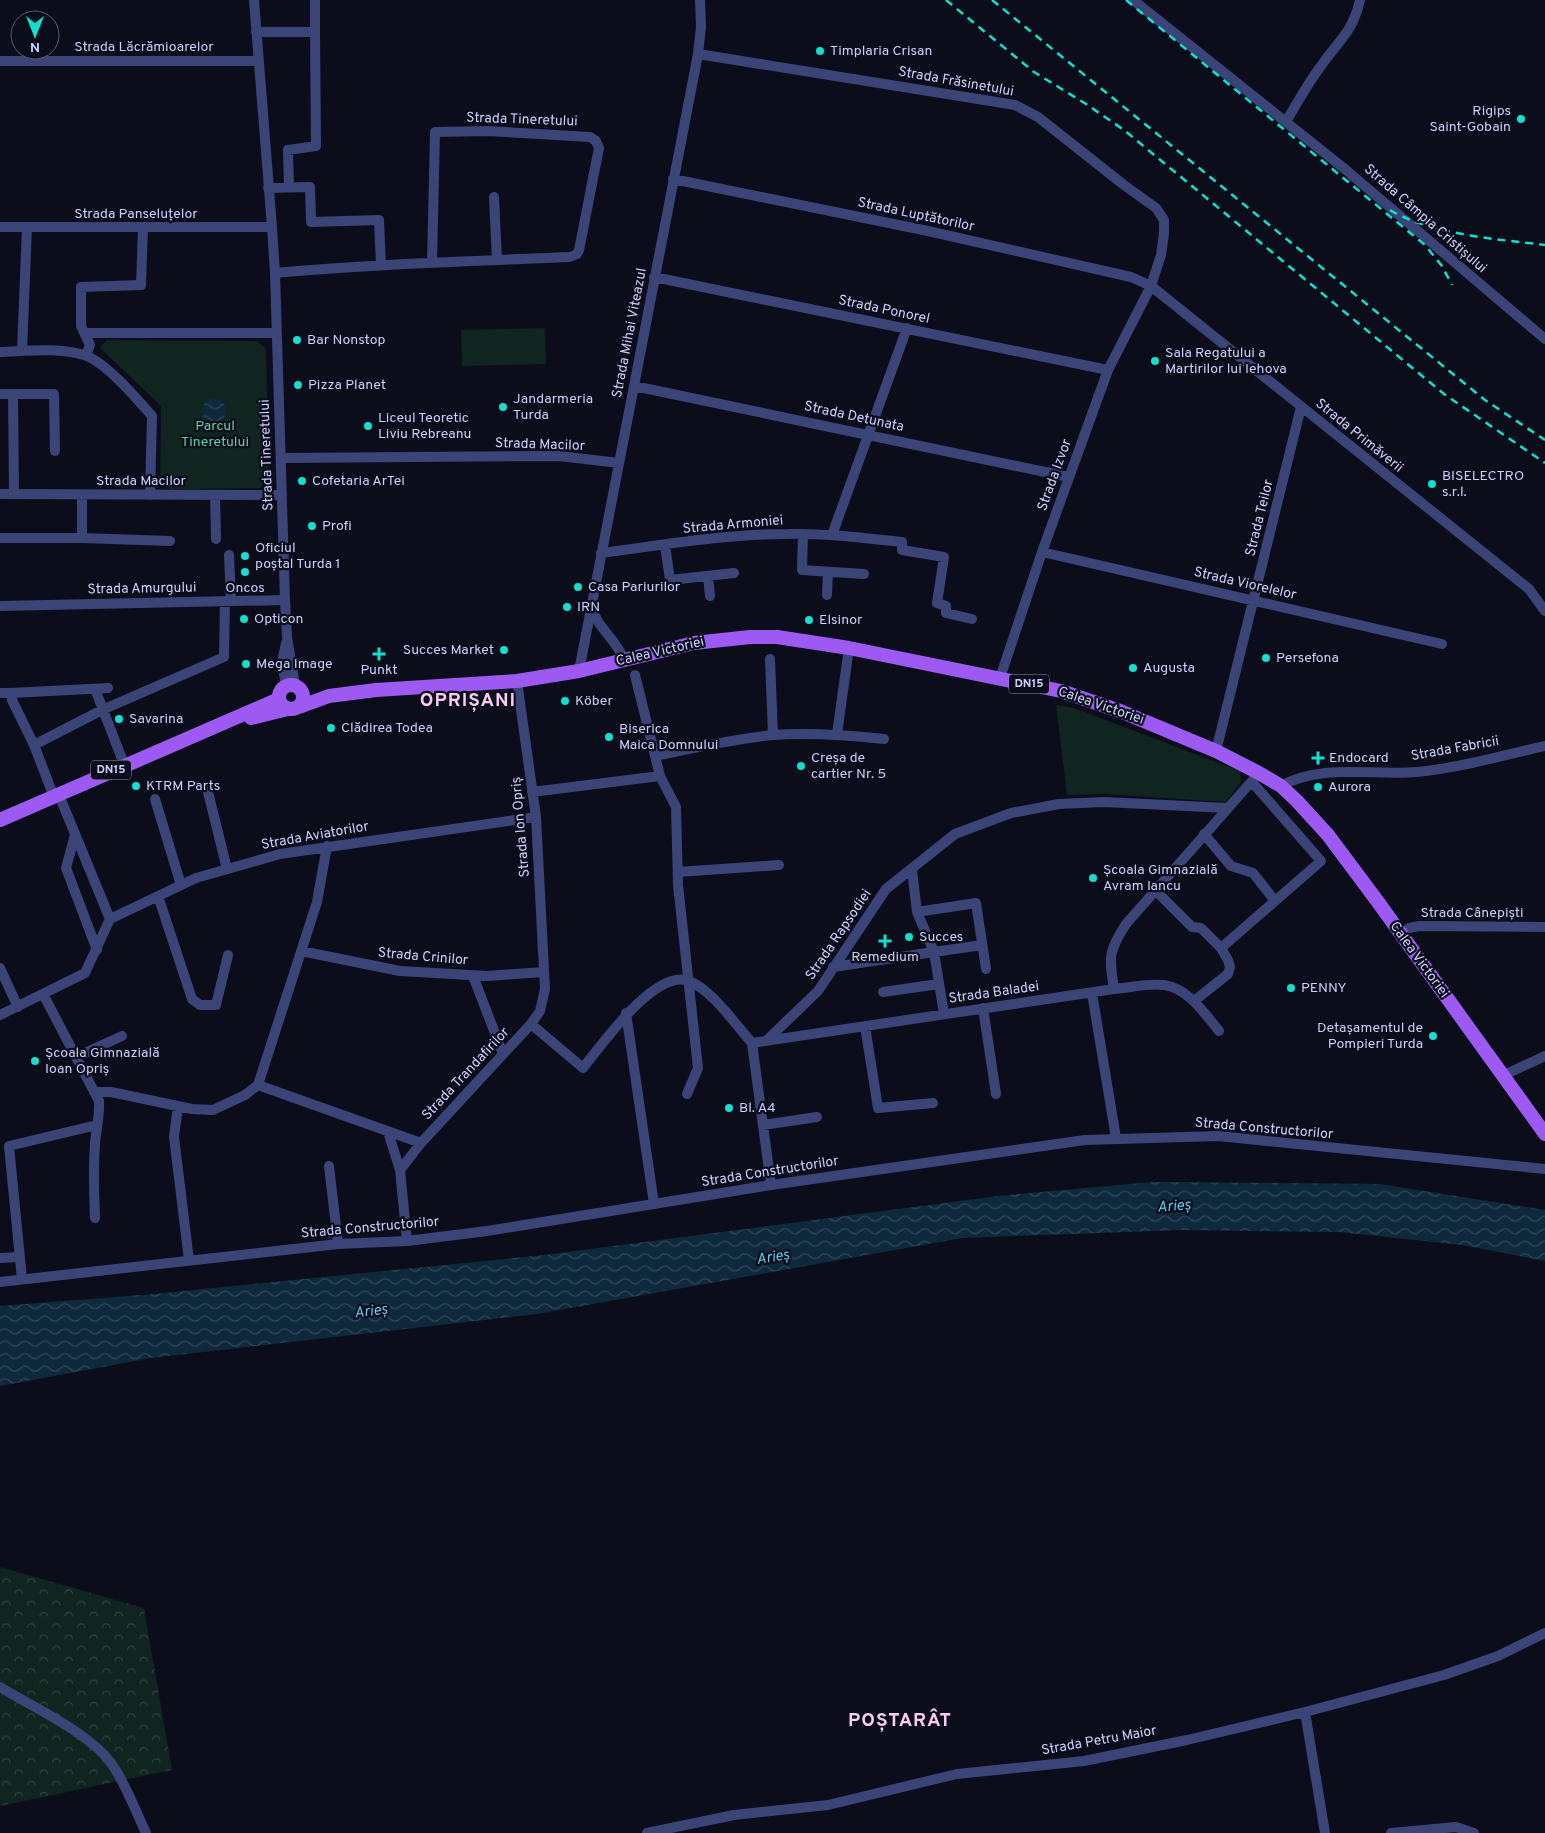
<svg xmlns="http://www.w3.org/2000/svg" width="1545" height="1833" font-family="Overpass,sans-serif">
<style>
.forest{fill:url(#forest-crowns)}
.park{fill:#102420}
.water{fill:url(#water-waves)}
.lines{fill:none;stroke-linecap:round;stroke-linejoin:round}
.minor{stroke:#3b4476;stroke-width:10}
.tertiary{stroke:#3b4476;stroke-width:10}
.primary{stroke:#9c5af2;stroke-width:14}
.rail{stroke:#12dfcd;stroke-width:2.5;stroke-dasharray:8 6;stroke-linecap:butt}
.poi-dot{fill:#12dfcd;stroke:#0c0d1b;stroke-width:2}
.labels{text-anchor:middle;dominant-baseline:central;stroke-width:4.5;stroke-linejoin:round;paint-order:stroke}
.shield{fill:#0c0d1b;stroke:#9194b8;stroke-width:1}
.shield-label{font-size:12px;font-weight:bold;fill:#cacefb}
.street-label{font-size:14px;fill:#cacefb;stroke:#0c0d1b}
.poi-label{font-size:14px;fill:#cacefb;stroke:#0c0d1b;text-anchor:start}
.park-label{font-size:14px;fill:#5dd4a0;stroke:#0c0d1b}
.water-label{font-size:15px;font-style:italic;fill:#61caf2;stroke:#0c0d1b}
.district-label{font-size:19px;font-weight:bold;letter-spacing:1px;fill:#fbccf3;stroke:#0c0d1b}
</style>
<defs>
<pattern id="forest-crowns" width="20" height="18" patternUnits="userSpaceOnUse" patternTransform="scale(1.25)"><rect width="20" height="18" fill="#102420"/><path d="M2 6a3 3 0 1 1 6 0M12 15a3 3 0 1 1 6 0" fill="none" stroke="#314341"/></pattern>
<pattern id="water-waves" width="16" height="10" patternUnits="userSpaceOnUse" patternTransform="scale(1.25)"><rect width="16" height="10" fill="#0f293c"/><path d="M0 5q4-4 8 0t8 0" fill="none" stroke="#314759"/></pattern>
</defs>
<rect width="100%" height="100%" fill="#0c0d1b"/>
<path class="forest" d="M0 1567 144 1608 172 1770 0 1806Z"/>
<path class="park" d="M545 328 546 364 462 366 461 330Z
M106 340 256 341 266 348 269 478 260 488 170 489 160 482 161 406 100 348Z
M1056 705 1074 708 1240 771 1241 782 1226 802 1104 794 1067 795Z"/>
<path class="water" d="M202 411a12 12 0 1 1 24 0a12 12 0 1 1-24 0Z
M1153 1182 1379 1184 1545 1210V1261L1462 1245 1339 1232 1181 1230 962 1238 537 1314 151 1358 0 1386V1306L154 1294 544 1255 998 1196Z"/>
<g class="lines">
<path class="minor" d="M1133 0 1346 170 1545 339
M256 32H315L316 146 288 150 289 187
M315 32V0
M698 54 1015 105 1038 117 1124 185 1156 208 1164 220V234L1161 255 1151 286 1108 370 1042 552 1000 678
M0 61H259
M1286 122C1297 103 1308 83 1321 66 1339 40 1353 32 1360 0
M673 179 928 231 1131 277 1151 286 1529 589 1545 611
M268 188 310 187 311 222 379 220 381 265
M494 197 497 260
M0 227H272L254 0
M275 273C373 264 472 261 570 257L577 254 579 250 599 148 596 141 590 137 488 131 435 132 432 263
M654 277 1108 370
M85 333H276
M22 351 27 227
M0 352C27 351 58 347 84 355 106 362 137 399 152 416L150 495
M86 355 90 345 81 326V287L141 285 143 227
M634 386 1069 477
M0 394H54L55 451
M13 394 14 494
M281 458 559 456 619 463
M0 494 282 495
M215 495 216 539
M803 534 802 570 864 574
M832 535 907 328
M1 538H82V495
M82 538 170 541
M665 545 670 580 734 573
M1042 552 1442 644
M601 553C663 545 725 534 788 534 826 533 864 538 902 542V550L944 557 937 603 946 606V613L972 619
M229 555 231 601
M708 576 710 596
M827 595 828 572
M0 606 285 600
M592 608C598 629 617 640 624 660
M770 659 773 735
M579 671 698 54 701 27 700 0
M635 675 660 776 676 807 678 885 698 1068 687 1094
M95 689 124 764
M0 693H11L12 700 34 745 54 797
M11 693 108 688
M837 734 849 648
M34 745 102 710 224 657 225 601
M1216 751 1301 407
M655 756C694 748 733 739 773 735 810 732 847 735 884 739
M1252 782 1321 861 1275 901
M207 788 227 869
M532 792 660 776
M155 799 181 885
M1204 834 1231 866 1253 873 1275 901 1221 948
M75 835 66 868 97 950
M912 870 917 912 934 952 982 945
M678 872 779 865
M1155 890 1192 927 1201 928 1221 948 1228 960 1230 967 1228 974 1194 1001
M158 896 192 999 200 1005H216L228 955
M917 912 976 903 986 969
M110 919 196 878 280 854 536 817
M1401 934 1409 928 1419 926 1545 927
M301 951 400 971 487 976 544 972
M833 967 934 952 944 1014
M0 968 18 1007
M473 976 503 1054
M1114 989C1109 957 1108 952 1126 924L1259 773
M883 992 939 984
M1092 993 1116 1138
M43 994 99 1101C100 1116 96 1129 95 1144 93 1169 94 1193 95 1218
M983 1008 996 1094
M626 1013 654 1204
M0 1015 85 973 110 919 59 795
M531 1024 583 1068C601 1046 655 968 689 981 711 989 736 1025 752 1043
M865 1026 878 1108 933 1103
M767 1040 818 991 886 889 955 834 1011 813 1059 804 1104 802 1227 808
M752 1043 1114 989C1129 988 1148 983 1164 985 1188 988 1205 1014 1219 1031
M752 1043 771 1185
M76 1057 122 1036
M1502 1076 1545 1056
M258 1085 421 1143
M94 1092H111L192 1109 213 1110 245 1095 258 1085 317 902 327 846
M178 1106 174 1137 189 1260
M763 1125 817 1117
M388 1132 400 1170 407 1241
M329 1166 338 1244
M400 1170 421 1143 531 1024 540 1011 545 989 536 817 517 681
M0 1258 19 1257
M22 1279 9 1146 97 1125
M0 1687C34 1708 88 1732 111 1763 126 1784 135 1810 146 1833
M1305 1712 1325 1833
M647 1833 734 1815 828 1805 957 1774 1084 1761 1187 1740 1305 1712 1444 1675 1498 1656 1545 1633
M1391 1833 1456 1827 1474 1833"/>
<path class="tertiary" d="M272 227 275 273 285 600 287 637 295 685
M286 686 282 662 286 643
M1281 786C1321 763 1373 776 1417 772 1459 768 1504 755 1545 746
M0 1282 338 1244 407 1241 487 1231 771 1185 1085 1140 1218 1136 1545 1169"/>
<path class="primary" d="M279 697a12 12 0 1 1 24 0a12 12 0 1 1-24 0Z
M299 707 329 696 376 690 517 681 579 671 694 643 750 637H777L849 648 1061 691 1120 711 1216 751 1259 773 1281 786 1297 801 1328 835 1378 902 1545 1134
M251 718 288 709
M0 820 279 699"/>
<path class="rail" d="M946 0 1034 72 1086 104 1124 130 1444 394 1545 463
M992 0 1485 400 1545 440
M1126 0 1425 245 1442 266 1452 285
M1390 210C1432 235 1497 239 1545 245"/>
</g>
<g class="poi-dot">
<circle cx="820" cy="51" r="5"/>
<circle cx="1521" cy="119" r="5"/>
<circle cx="297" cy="340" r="5"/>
<circle cx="1155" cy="361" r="5"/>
<circle cx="298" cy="385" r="5"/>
<circle cx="503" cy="407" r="5"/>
<circle cx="368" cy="426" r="5"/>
<circle cx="302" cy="481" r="5"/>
<circle cx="1432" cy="484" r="5"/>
<circle cx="312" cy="526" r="5"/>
<circle cx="245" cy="556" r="5"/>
<circle cx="245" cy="572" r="5"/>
<circle cx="578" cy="587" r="5"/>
<circle cx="567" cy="607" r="5"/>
<circle cx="244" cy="619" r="5"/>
<circle cx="809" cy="620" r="5"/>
<circle cx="504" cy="650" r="5"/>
<path d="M376.5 646.5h5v5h5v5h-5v5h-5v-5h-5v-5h5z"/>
<circle cx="1266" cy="658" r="5"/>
<circle cx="246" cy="664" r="5"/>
<circle cx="1133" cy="668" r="5"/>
<circle cx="565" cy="701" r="5"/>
<circle cx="119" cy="719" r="5"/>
<circle cx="331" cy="728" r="5"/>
<circle cx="609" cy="737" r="5"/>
<path d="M1315.5 750.5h5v5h5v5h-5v5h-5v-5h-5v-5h5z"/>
<circle cx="801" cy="766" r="5"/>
<circle cx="136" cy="786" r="5"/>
<circle cx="1318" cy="787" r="5"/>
<circle cx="1093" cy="878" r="5"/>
<circle cx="909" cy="937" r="5"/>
<path d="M882.5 933.5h5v5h5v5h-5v5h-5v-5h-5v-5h5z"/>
<circle cx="1291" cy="988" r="5"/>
<circle cx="1433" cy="1036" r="5"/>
<circle cx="35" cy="1061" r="5"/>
<circle cx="729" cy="1108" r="5"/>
</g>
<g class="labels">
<g class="shield">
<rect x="1009" y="674.5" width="40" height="19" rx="4"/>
<rect x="91" y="760.5" width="40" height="19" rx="4"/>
</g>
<g class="shield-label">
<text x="1029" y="684">DN15</text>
<text x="111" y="770">DN15</text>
</g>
<g class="street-label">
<text x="144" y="47">Strada Lăcrămioarelor</text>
<text transform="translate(956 82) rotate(10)">Strada Frăsinetului</text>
<text transform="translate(522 120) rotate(2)">Strada Tineretului</text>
<text x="136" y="214">Strada Panseluțelor</text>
<text transform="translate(916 215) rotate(12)">Strada Luptătorilor</text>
<text transform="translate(1425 219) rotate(41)">Strada Câmpia Cristișului</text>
<text transform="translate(884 310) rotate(12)">Strada Ponorel</text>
<text transform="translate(630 333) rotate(-79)">Strada Mihai Viteazul</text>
<text transform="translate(854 417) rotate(12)">Strada Detunata</text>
<text transform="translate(1359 436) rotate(39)">Strada Primăverii</text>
<text transform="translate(540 445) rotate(2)">Strada Macilor</text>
<text transform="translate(267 455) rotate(-92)">Strada Tineretului</text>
<text transform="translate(1055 475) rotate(-70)">Strada Izvor</text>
<text x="141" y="481">Strada Macilor</text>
<text transform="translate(1260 518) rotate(-76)">Strada Teilor</text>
<text transform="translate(733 525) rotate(-5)">Strada Armoniei</text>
<text transform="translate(1245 584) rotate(13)">Strada Viorelelor</text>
<text transform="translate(142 589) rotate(-1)">Strada Amurgului</text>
<text transform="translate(660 652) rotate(-13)">Calea Victoriei</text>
<text transform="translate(1101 706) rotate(19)">Calea Victoriei</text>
<text transform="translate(1455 749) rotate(-10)">Strada Fabricii</text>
<text transform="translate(521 827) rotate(-95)">Strada Ion Opriș</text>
<text transform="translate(315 836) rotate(-10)">Strada Aviatorilor</text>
<text x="1472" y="913">Strada Cânepiști</text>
<text transform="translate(839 935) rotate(-56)">Strada Rapsodiei</text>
<text transform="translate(423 957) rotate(5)">Strada Crinilor</text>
<text transform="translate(1419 960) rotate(54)">Calea Victoriei</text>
<text transform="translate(994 993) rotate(-8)">Strada Baladei</text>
<text transform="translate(466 1074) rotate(-47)">Strada Trandafirilor</text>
<text transform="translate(1264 1129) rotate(5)">Strada Constructorilor</text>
<text transform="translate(770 1172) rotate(-9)">Strada Constructorilor</text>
<text transform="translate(370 1228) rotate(-5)">Strada Constructorilor</text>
<text transform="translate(1099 1741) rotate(-10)">Strada Petru Maior</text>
</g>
<g class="poi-label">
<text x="830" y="51">Timplaria Crisan</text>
<text x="1511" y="111" text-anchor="end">Rigips<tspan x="1511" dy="16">Saint-Gobain</tspan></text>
<text x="307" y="340">Bar Nonstop</text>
<text x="1165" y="353">Sala Regatului a<tspan x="1165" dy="16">Martirilor lui Iehova</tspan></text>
<text x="308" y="385">Pizza Planet</text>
<text x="513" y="399">Jandarmeria<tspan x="513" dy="16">Turda</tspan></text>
<text x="378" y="418">Liceul Teoretic<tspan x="378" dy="16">Liviu Rebreanu</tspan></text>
<text x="1442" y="476">BISELECTRO<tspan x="1442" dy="16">s.r.l.</tspan></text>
<text x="312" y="481">Cofetaria ArTei</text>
<text x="322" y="526">Profi</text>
<text x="255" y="548">Oficiul<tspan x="255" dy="16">poștal Turda 1</tspan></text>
<text x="588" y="587">Casa Pariurilor</text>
<text x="245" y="588" text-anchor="middle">Oncos</text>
<text x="577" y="607">IRN</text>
<text x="254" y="619">Opticon</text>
<text x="819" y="620">Elsinor</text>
<text x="494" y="650" text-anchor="end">Succes Market</text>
<text x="1276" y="658">Persefona</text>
<text x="256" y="664">Mega Image</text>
<text x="1143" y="668">Augusta</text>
<text x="379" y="670" text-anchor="middle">Punkt</text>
<text x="575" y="701">Köber</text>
<text x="129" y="719">Savarina</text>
<text x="341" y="728">Clădirea Todea</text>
<text x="619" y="729">Biserica<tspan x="619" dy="16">Maica Domnului</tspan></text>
<text x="811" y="758">Creșa de<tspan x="811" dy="16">cartier Nr. 5</tspan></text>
<text x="1329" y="758">Endocard</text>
<text x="146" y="786">KTRM Parts</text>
<text x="1328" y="787">Aurora</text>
<text x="1103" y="870">Școala Gimnazială<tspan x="1103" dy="16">Avram Iancu</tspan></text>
<text x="919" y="937">Succes</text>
<text x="885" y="957" text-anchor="middle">Remedium</text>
<text x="1301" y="988">PENNY</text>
<text x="1423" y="1028" text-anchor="end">Detașamentul de<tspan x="1423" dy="16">Pompieri Turda</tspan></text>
<text x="45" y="1053">Școala Gimnazială<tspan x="45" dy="16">Ioan Opriș</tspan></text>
<text x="739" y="1108">Bl. A4</text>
</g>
<g class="park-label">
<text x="215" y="426">Parcul<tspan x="215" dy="16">Tineretului</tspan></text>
</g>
<g class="water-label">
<text transform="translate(1174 1207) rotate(-4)">Arieș</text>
<text transform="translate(773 1258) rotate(-9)">Arieș</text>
<text transform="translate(371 1312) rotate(-7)">Arieș</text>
</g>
<g class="district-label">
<text x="468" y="701">OPRIȘANI</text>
<text x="900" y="1721">POȘTARÂT</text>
</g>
</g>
<g transform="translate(35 35) rotate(180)"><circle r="24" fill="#0c0d1b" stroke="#585a75"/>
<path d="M0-4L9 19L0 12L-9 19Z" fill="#12dfcd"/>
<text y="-8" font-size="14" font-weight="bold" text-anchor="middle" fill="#cacefb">N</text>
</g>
</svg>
